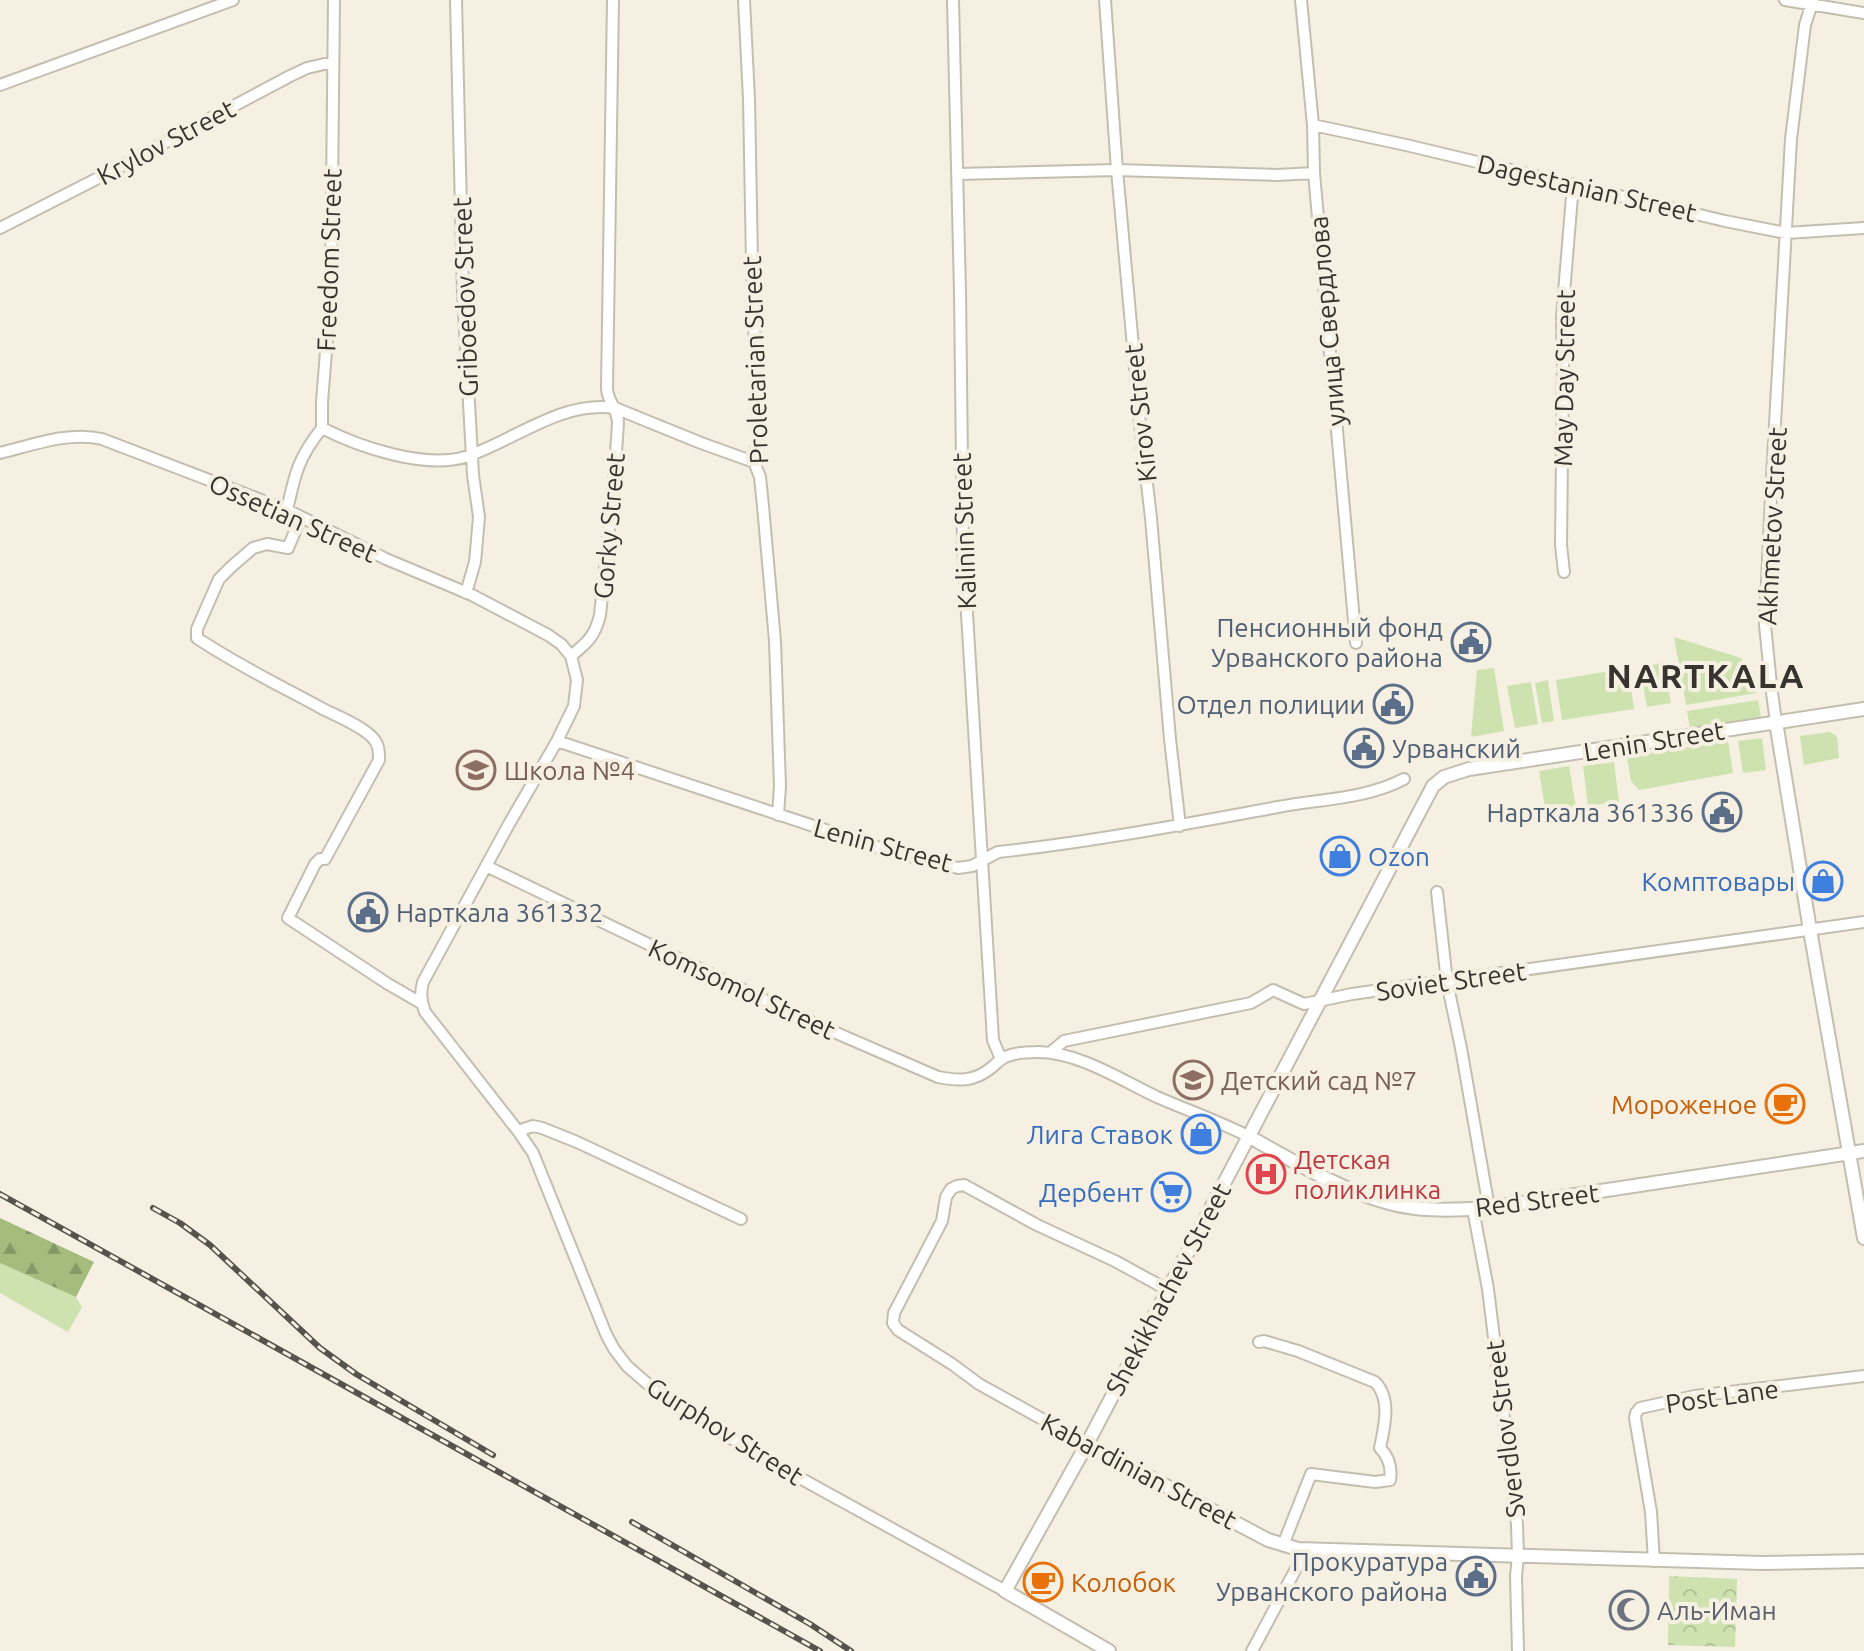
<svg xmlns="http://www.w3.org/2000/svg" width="1864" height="1651" font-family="Ubuntu,sans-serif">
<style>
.green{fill:#cde2af}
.forest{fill:url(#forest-firs)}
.park{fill:url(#park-crowns)}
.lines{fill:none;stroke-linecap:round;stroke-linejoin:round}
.minor-casing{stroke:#c4beb1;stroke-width:14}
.tertiary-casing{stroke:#c4beb1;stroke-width:16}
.minor{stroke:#fff;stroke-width:10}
.tertiary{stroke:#fff;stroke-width:12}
.rail-casing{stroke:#56534c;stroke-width:6}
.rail{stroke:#f5f0e1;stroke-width:3;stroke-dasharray:9;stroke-linecap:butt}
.labels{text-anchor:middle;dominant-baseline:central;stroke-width:8;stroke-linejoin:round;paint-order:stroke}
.street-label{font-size:26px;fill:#37342f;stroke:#f5f0e1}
.service-label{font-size:26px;fill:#4e5e75;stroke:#f5f0e1;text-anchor:end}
.education-label{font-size:26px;fill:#785e54;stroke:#f5f0e1;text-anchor:start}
.shop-label{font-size:26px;fill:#366cbe;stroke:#f5f0e1;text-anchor:end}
.food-label{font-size:26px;fill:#c56008;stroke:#f5f0e1;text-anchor:end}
.health-label{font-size:26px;fill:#be3a42;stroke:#f5f0e1;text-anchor:start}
.worship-label{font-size:26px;fill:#5b616d;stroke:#f5f0e1;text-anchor:start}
.district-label{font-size:34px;font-weight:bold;letter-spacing:2px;fill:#37342f;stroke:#f5f0e1}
</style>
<defs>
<pattern id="forest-firs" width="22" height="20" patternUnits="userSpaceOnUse" patternTransform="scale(2)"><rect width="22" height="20" fill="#a4bc7e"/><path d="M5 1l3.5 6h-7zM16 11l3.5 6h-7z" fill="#869a68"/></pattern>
<pattern id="park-crowns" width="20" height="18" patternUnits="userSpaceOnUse" patternTransform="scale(2)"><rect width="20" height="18" fill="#cde2af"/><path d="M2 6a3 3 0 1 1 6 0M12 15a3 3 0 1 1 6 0" fill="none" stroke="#b1c297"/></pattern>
</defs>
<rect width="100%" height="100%" fill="#f5f0e1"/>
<path class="green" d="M1674 637 1741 658 1749 670 1754 671 1757 693 1686 705Z
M1663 663 1671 703 1647 707 1640 667Z
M1494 668 1504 731 1471 737 1477 670Z
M1628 668 1634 709 1562 720 1556 680Z
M1548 680 1554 721 1542 723 1535 683Z
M1531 682 1538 724 1515 728 1507 686Z
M1758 700 1761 717 1690 729 1687 711Z
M1830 732 1837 737 1839 758 1804 765 1800 736Z
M1762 738 1766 770 1743 773 1738 741Z
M1728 741 1733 773 1639 790 1631 781 1627 757Z
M1614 762 1619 802 1588 806 1583 766Z
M1569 766 1576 808 1546 813 1539 771Z
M0 1263 76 1297 82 1307 68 1332 0 1293Z"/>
<path class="forest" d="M0 1218 94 1262 76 1297 0 1263Z"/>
<path class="park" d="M1669 1576 1737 1579 1735 1647 1668 1645Z"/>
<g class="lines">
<defs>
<path id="minor" d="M456 0 463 294 473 475 479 517 475 562 466 593
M744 0 749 99 752 262 758 438 754 462 760 477 763 506 775 641 780 786 778 815
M953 0 960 292 963 548 993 1040 1001 1059
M1105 0 1117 170 1140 424 1151 518 1170 739 1180 826
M1301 0 1313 125 1314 173 1356 643
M1785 0 1864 13
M0 85 233 0
M1313 125 1406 145 1725 221 1786 233 1864 228
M958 174 1117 170 1277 175 1314 173
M0 228 108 173 290 76 307 68 333 62
M322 428C359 447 424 469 465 457 514 441 561 400 615 408L701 443 754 462
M0 453C33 445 69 431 102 439L287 510 386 559 472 595 548 635 561 644 571 656 577 680 574 706 557 741 509 824 423 982C420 993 421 1001 425 1012L518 1131 533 1153 606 1334 614 1349 627 1366 657 1392 677 1406 771 1462 1005 1591
M287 510C295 474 298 458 322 428V402L331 289 334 0
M301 517 288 548 267 544 253 548 231 567 219 579 197 629V638C237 665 281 686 323 709 339 717 360 725 372 737 379 744 379 751 379 760L325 859H320L315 864 288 918 388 984 421 1003
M1564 572 1561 545 1563 365 1562 317 1573 184
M571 656C588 642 595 636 600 615L614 482 618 423C618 409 607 401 607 388L613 0
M1776 722 1771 685 1765 625 1771 495 1791 139 1805 25 1813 0
M557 741 880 848 924 860 958 868 972 866 998 852C1092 842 1185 824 1278 807 1320 799 1366 799 1404 779
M486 866 804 1019 938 1077C958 1081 974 1082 991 1068 996 1064 999 1060 1005 1057 1014 1053 1026 1052 1036 1052 1077 1051 1121 1080 1157 1097 1187 1110 1218 1121 1248 1136
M1437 892 1447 982 1461 1048 1489 1208
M1051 1052 1064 1041 1251 1003 1273 990 1304 1004 1352 994 1864 922
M518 1131 533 1126 542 1128 577 1142 741 1219
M1473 1209 1488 1289 1517 1525 1518 1556 1516 1576 1518 1651
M1259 1342 1264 1341 1298 1351 1375 1382C1392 1399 1384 1428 1380 1448 1389 1457 1392 1467 1390 1480L1375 1482 1311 1474 1283 1545
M1087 1444 979 1384 952 1364 898 1330 893 1323 894 1313 942 1221 946 1197 951 1189 957 1186 964 1185 1037 1225 1115 1261 1168 1290
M1654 1561 1651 1512 1635 1418 1636 1413 1640 1408 1695 1396 1864 1376
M1252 1651 1306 1550"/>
<path id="tertiary" d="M1776 722 1810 930 1864 1238
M1248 1136C1293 1161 1340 1190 1389 1203 1421 1212 1457 1210 1489 1208L1864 1151
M1087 1444 1268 1540 1298 1549 1762 1563 1864 1561
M1109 1651 1005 1591 1087 1444 1433 786 1444 777 1469 769 1864 709"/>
</defs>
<use href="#minor" class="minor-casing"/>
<use href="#tertiary" class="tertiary-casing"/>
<use href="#minor" class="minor"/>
<use href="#tertiary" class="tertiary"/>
<defs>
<path id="rail" d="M0 1194 820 1651
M153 1208 180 1223 210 1245 320 1348 356 1374 493 1455
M632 1522 810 1624 851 1651"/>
</defs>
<use href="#rail" class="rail-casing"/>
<use href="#rail" class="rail"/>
</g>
<defs>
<symbol id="civic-ring" viewBox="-11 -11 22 22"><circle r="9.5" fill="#f5f0e1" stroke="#5c6f8a" stroke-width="1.5"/><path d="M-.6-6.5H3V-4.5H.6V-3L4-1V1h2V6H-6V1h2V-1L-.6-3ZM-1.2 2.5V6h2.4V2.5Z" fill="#5c6f8a"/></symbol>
<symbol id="school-ring" viewBox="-11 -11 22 22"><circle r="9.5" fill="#f5f0e1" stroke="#8d6e63" stroke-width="1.5"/><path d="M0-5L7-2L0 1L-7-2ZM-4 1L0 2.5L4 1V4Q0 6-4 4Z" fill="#8d6e63"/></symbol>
<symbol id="shop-ring" viewBox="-11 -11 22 22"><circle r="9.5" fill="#f5f0e1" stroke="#3f7fe0" stroke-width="1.5"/><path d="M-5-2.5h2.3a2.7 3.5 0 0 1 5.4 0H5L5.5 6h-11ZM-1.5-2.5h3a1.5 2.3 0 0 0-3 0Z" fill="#3f7fe0"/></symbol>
<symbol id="cafe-ring" viewBox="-11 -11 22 22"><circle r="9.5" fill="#f5f0e1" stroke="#e8710a" stroke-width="1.5"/><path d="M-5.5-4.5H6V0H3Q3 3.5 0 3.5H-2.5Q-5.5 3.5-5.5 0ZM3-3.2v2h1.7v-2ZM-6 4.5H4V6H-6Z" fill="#e8710a"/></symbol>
<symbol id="hospital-ring" viewBox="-11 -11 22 22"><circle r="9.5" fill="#f5f0e1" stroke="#e0444e" stroke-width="1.5"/><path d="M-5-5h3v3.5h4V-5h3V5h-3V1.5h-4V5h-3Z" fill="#e0444e"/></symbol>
<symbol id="supermarket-ring" viewBox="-11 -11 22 22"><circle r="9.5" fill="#f5f0e1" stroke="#3f7fe0" stroke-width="1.5"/><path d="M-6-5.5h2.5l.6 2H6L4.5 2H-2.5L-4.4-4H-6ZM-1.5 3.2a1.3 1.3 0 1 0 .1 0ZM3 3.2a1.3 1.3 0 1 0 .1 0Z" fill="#3f7fe0"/></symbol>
<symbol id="mosque-ring" viewBox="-11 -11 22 22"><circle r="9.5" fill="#f5f0e1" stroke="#6b7280" stroke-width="1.5"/><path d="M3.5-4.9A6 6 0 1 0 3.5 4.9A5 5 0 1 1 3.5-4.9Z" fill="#6b7280"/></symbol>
</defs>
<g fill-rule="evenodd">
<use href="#civic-ring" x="1449" y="620" width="44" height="44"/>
<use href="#civic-ring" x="1371" y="682" width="44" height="44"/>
<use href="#civic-ring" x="1342" y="726" width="44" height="44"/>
<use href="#school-ring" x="454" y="748" width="44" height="44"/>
<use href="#civic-ring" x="1700" y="790" width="44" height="44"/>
<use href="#shop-ring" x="1318" y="834" width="44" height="44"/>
<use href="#shop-ring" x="1801" y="859" width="44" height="44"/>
<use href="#civic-ring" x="346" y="890" width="44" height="44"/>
<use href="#school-ring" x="1171" y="1058" width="44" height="44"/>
<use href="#cafe-ring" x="1763" y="1082" width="44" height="44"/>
<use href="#shop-ring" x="1179" y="1112" width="44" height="44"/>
<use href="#hospital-ring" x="1244" y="1152" width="44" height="44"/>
<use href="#supermarket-ring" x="1149" y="1170" width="44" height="44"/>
<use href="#civic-ring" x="1454" y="1554" width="44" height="44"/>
<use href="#cafe-ring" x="1021" y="1560" width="44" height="44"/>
<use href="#mosque-ring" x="1607" y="1588" width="44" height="44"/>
</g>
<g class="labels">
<g class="street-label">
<text transform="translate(166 142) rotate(-28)">Krylov Street</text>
<text transform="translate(1587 188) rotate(13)">Dagestanian Street</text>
<text transform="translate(329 260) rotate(-88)">Freedom Street</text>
<text transform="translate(465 297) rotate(-92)">Griboedov Street</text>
<text transform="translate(1327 321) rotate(-95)">улица Свердлова</text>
<text transform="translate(755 360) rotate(-92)">Proletarian Street</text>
<text transform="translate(1564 378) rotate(-89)">May Day Street</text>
<text transform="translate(1140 413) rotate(-96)">Kirov Street</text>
<text transform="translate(293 518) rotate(24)">Ossetian Street</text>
<text transform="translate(609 526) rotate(-85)">Gorky Street</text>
<text transform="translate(1772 526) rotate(-87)">Akhmetov Street</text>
<text transform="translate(964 531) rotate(-92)">Kalinin Street</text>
<text transform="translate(1654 741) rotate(-9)">Lenin Street</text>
<text transform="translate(883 845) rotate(15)">Lenin Street</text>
<text transform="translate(1451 981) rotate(-8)">Soviet Street</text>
<text transform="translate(742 989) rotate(25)">Komsomol Street</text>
<text transform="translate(1537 1200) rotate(-7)">Red Street</text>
<text transform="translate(1168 1289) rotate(-62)">Shekikhachev Street</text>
<text transform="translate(1722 1396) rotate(-8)">Post Lane</text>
<text transform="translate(1505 1429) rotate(-97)">Sverdlov Street</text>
<text transform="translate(725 1431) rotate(32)">Gurphov Street</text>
<text transform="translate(1139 1471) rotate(28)">Kabardinian Street</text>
</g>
<g class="service-label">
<text x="1443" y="627">Пенсионный фонд<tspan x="1443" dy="30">Урванского района</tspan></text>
<text x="1365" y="704">Отдел полиции</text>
<text x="1392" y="748" text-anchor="start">Урванский</text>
<text x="1694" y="812">Нарткала 361336</text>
<text x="396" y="912" text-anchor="start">Нарткала 361332</text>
<text x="1448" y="1561">Прокуратура<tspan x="1448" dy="30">Урванского района</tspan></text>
</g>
<g class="education-label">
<text x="504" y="770">Школа №4</text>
<text x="1221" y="1080">Детский сад №7</text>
</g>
<g class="shop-label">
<text x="1368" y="856" text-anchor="start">Ozon</text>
<text x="1795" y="881">Комптовары</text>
<text x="1173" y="1134">Лига Ставок</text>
<text x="1143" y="1192">Дербент</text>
</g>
<g class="food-label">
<text x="1757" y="1104">Мороженое</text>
<text x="1071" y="1582" text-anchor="start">Колобок</text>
</g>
<g class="health-label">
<text x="1294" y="1159">Детская<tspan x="1294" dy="30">поликлинка</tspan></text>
</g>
<g class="worship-label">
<text x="1657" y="1610">Аль-Иман</text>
</g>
<g class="district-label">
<text x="1706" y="675">NARTKALA</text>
</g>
</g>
</svg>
